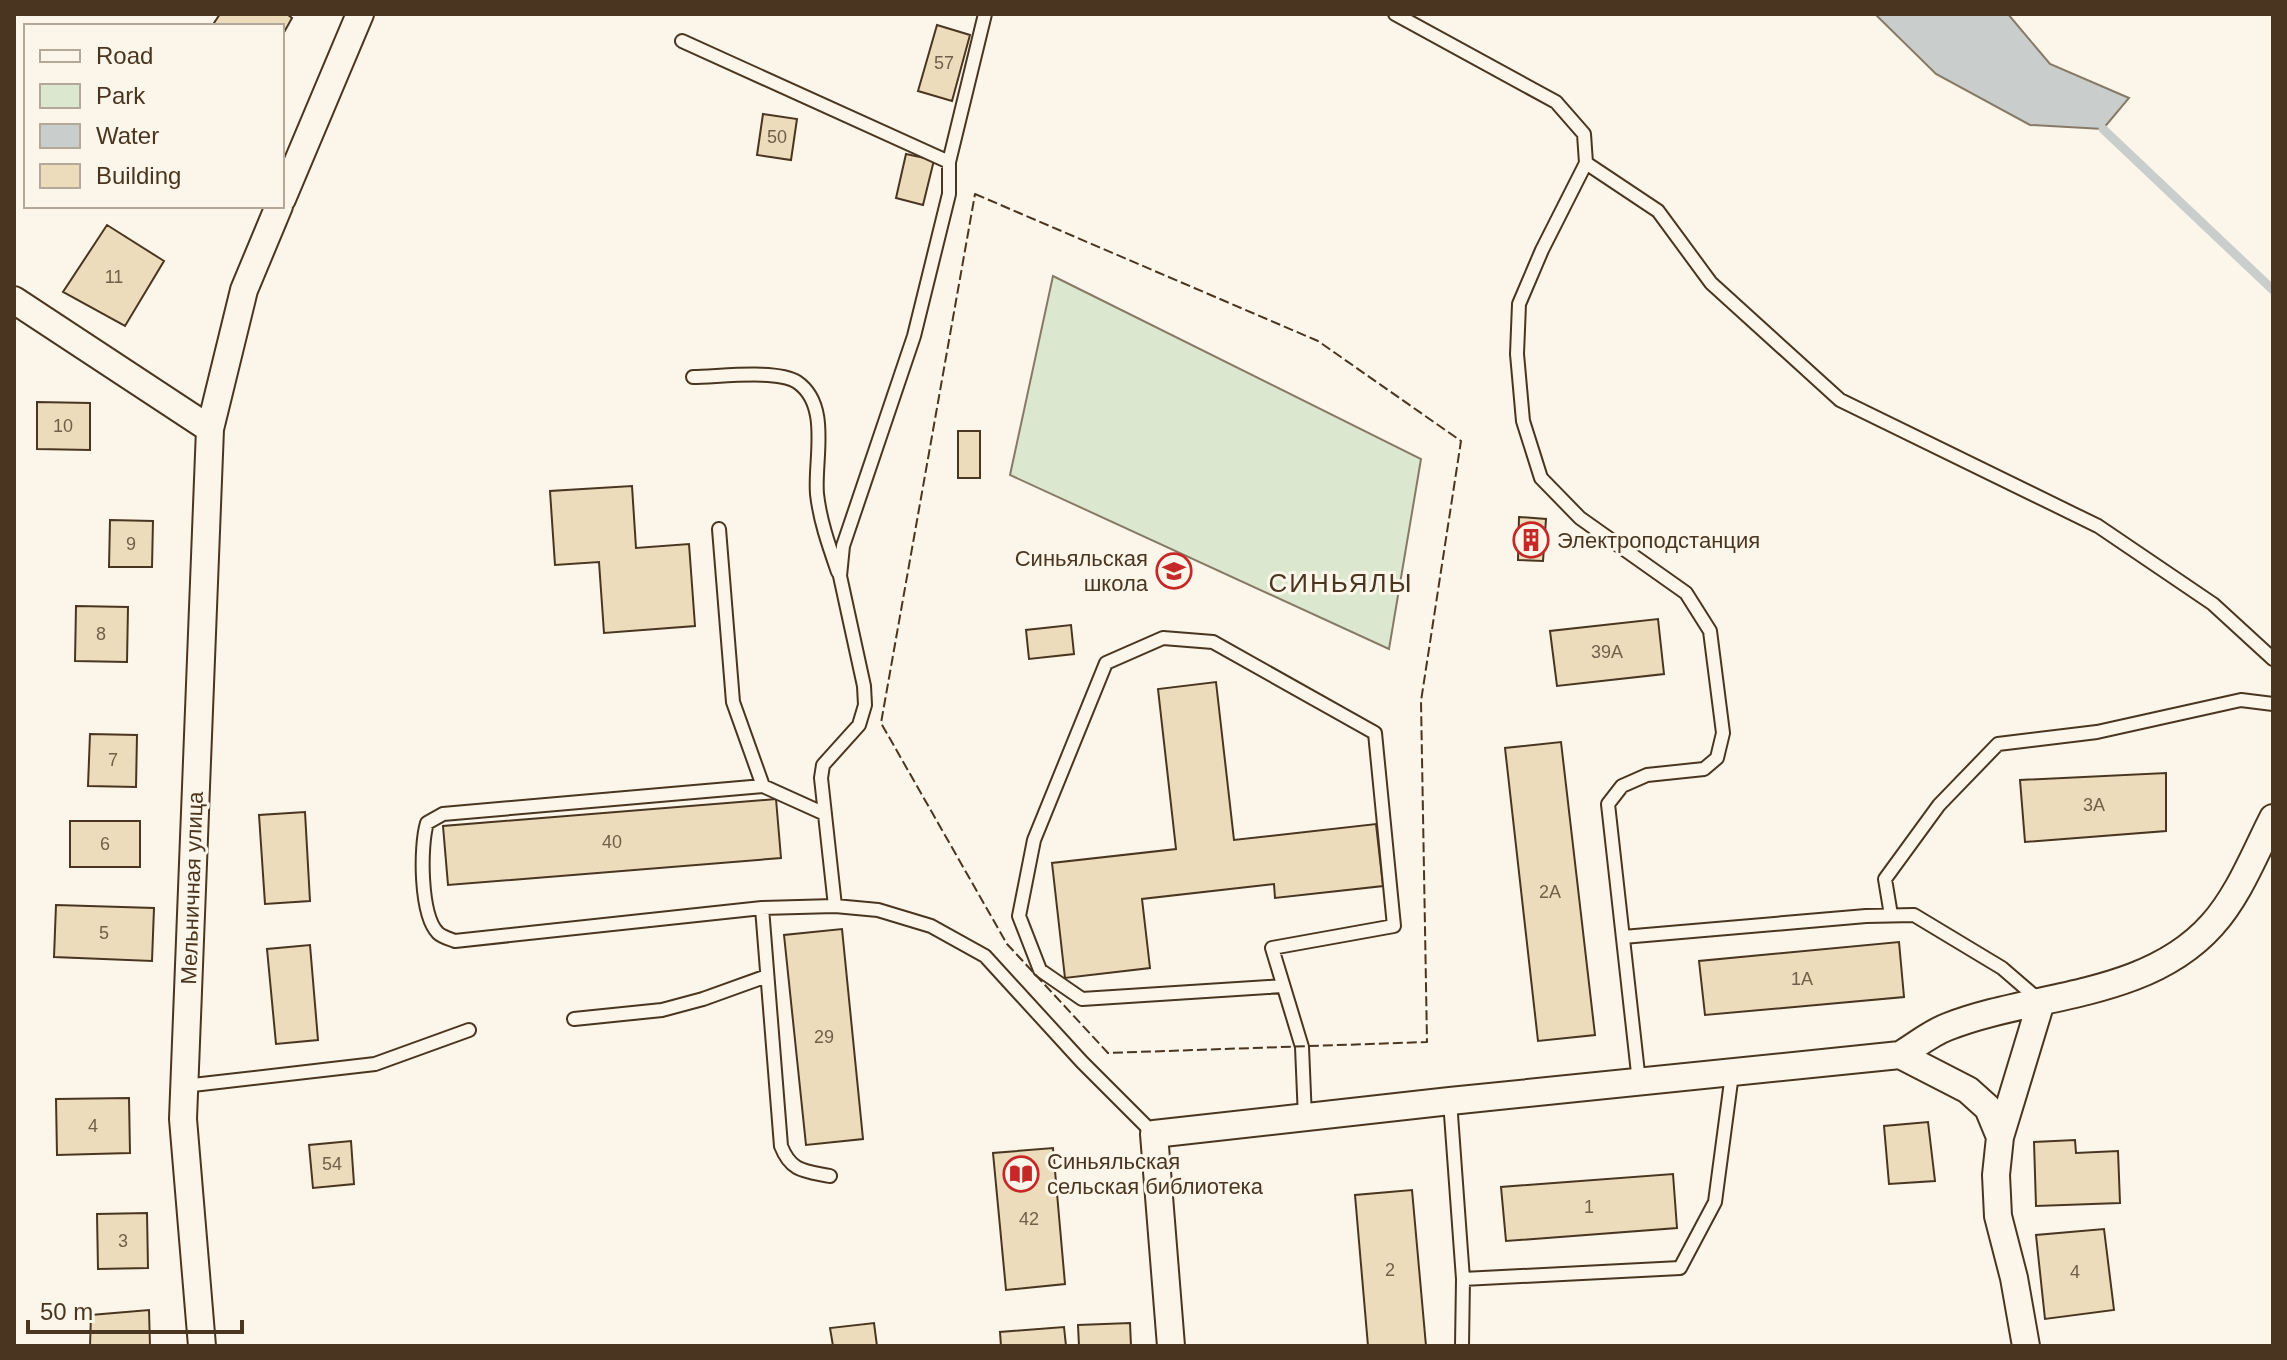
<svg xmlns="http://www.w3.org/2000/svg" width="2287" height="1360" font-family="Helvetica,sans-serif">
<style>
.green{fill:#dce7d0;stroke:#887966;stroke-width:2}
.water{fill:#c9cecd;stroke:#887966;stroke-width:2}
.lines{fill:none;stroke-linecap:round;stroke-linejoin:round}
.stream{stroke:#c9cecd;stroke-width:9}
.building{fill:#ecdcbc;stroke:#4a3520;stroke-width:2}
.service-casing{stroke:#4a3520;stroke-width:16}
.minor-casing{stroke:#4a3520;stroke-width:30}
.service{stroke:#fbf6e9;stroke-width:12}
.minor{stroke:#fbf6e9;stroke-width:26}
.fence{stroke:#4a3520;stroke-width:2;stroke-dasharray:10 4;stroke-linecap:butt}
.labels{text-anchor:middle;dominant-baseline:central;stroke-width:6;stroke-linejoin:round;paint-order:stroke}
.number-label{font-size:18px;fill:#725f47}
.poi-label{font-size:22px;fill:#4a3520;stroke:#fbf6e9;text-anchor:start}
.street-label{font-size:22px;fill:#4a3520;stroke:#fbf6e9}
.quarter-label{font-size:26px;letter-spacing:2px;fill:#4a3520;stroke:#fbf6e9}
</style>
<rect width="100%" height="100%" fill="#fbf6e9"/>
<path class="green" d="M1053 276 1421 459 1389 649 1010 475Z"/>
<path class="water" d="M1875 14H2008L2050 64 2129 98 2103 129 2030 125 1936 74Z"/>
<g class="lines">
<path class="stream" d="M2103 129 2273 290"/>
</g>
<path class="building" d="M220 14H287L292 18 282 36V26H212Z
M937 25 970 35 952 101 918 91Z
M763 114 797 119 791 160 757 155Z
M906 154 934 160 923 205 896 198Z
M107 225 164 261 125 326 63 292Z
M37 402 90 403V450L37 449Z
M958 431H980V478H958Z
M632 486 636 548 689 544 695 626 604 633 599 562 555 565 550 491Z
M1519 517 1546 519 1543 561 1518 560Z
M110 520 153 521 152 567H109Z
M76 606 128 607 127 662 75 661Z
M1658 619 1664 674 1557 686 1550 631Z
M1071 625 1074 654 1029 659 1026 630Z
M1216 682 1234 840 1376 824 1383 886 1275 898 1274 884 1142 899 1150 968 1065 978 1052 863 1176 849 1158 689Z
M90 734 137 735 136 787 88 786Z
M1561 742 1595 1035 1538 1041 1505 748Z
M2166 773V831L2025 842 2020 780Z
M776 799 781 858 448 885 443 826Z
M305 812 310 901 265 904 259 815Z
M70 821H140V867H70Z
M56 905 154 908 152 961 54 957Z
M842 929 863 1139 806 1145 784 935Z
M1899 942 1904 997 1705 1015 1699 961Z
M310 945 318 1040 276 1044 267 949Z
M129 1098 130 1153 57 1155 56 1099Z
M1928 1122 1935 1181 1889 1184 1884 1126Z
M2075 1140 2076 1153 2118 1151 2120 1203 2036 1206 2034 1142Z
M351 1141 354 1184 313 1188 309 1145Z
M1053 1148 1065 1284 1006 1290 993 1153Z
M1673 1174 1677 1228 1506 1241 1501 1187Z
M1412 1190 1426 1346H1368L1355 1195Z
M147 1213 148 1268 98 1269 97 1214Z
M2104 1229 2114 1310 2045 1319 2036 1235Z
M149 1310 150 1346H90L91 1315Z
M874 1323 877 1346H833L830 1328Z
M1130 1323 1131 1346H1079L1078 1325Z
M1064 1327 1066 1346H1001L1000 1332Z"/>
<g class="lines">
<defs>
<path id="service" d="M1395 14 1556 102 1584 134 1586 163 1542 250 1519 304 1517 354 1523 421 1541 478 1580 518 1686 593 1710 631 1723 733 1717 758 1704 769 1647 775 1622 786 1608 804 1639 1082
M682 41 949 162
M1586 163 1658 211 1711 283 1840 400 2098 526 2213 604 2273 659
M693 377C718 377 777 369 797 382 831 405 814 460 817 494 820 521 829 546 838 572
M719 529 733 702 763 786 825 814
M763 786 443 814 427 823C420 846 420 915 438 933 442 937 450 939 455 941L762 908 835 906 878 910 931 926 985 956 1082 1062 1154 1134
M835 906 821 778 823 765 859 725 865 705 864 686 840 576 843 546 914 336 949 194V162L985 14
M762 908 781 1146C791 1172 805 1171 830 1176
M1891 915 1885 879 1939 805 1998 744 2097 732 2241 700 2273 704
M1623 937 1866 916 1914 915 2002 968 2039 1000
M1282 986 1082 999 1040 970 1019 916 1034 840 1106 663 1163 638 1213 642 1375 733 1394 926 1272 948 1302 1047 1305 1118
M574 1019 662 1010 703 999 767 976
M184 1086 375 1064 469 1030
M1450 1101 1463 1279 1462 1346
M1463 1279 1680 1268 1715 1202 1732 1074"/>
<path id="minor" d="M282 199 360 14
M14 300 210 429
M1900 1055 1968 1090 1988 1108 2000 1137 1996 1175 1998 1216 2014 1278 2026 1346
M2000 1137 2041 1002
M202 1346 183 1119 210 429 244 290 279 206
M1171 1346 1154 1134 1450 1101 1900 1055C1915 1046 1931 1033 1947 1027 2033 993 2146 999 2212 925 2239 895 2255 853 2273 818"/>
</defs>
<use href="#service" class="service-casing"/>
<use href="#minor" class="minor-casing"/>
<use href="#service" class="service"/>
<use href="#minor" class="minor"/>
<path class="fence" d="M975 194 1318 341 1461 441 1421 701 1427 1042 1108 1053 1007 944 881 723Z"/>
</g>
<defs>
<symbol id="building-ring" viewBox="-11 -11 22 22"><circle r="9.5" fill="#fbf6e9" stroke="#c62828" stroke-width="1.5"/><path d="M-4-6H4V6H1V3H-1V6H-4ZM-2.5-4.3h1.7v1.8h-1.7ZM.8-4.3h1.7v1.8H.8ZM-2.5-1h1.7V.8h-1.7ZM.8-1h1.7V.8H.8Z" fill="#c62828"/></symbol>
<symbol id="school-ring" viewBox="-11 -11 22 22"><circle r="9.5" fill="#fbf6e9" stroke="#c62828" stroke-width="1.5"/><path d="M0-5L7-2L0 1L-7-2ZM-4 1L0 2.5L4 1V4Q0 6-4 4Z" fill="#c62828"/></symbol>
<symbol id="library-ring" viewBox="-11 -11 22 22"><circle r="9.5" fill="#fbf6e9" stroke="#c62828" stroke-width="1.5"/><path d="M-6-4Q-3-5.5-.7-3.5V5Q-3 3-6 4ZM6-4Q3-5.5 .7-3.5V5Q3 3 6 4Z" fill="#c62828"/></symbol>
</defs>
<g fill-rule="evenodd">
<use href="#building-ring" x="1511" y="520" width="40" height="40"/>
<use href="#school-ring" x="1154" y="551" width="40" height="40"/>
<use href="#library-ring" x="1001" y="1154" width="40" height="40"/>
</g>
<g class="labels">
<g class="number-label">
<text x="944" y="63">57</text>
<text x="777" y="137">50</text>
<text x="114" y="277">11</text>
<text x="63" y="426">10</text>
<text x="131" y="544">9</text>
<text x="101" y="634">8</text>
<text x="1607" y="652">39А</text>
<text x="113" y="760">7</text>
<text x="2094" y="805">3А</text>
<text x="612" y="842">40</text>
<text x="105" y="844">6</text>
<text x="1550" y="892">2А</text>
<text x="104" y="933">5</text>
<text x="1802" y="979">1А</text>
<text x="824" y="1037">29</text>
<text x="93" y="1126">4</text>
<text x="332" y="1164">54</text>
<text x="1589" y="1207">1</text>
<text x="1029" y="1219">42</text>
<text x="123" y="1241">3</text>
<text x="1390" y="1270">2</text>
<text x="2075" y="1272">4</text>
</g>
<g class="poi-label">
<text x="1557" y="540">Электроподстанция</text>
<text x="1148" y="558" text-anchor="end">Синьяльская<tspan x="1148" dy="25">школа</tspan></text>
<text x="1047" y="1161">Синьяльская<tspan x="1047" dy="25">сельская библиотека</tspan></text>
</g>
<g class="street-label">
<text transform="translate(192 888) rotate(-88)">Мельничная улица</text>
</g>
<g class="quarter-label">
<text x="1341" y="583">СИНЬЯЛЫ</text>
</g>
</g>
<rect width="2287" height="1360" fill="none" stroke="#4a3520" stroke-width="32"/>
<rect x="24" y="24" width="260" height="184" fill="#fbf6e9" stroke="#b4a999" stroke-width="2"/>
<rect x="40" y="50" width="40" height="12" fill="#fbf6e9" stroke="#b4a999" stroke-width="2"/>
<text x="96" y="64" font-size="24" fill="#4a3520">Road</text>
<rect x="40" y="84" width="40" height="24" fill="#dce7d0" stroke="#b4a999" stroke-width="2"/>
<text x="96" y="104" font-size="24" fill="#4a3520">Park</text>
<rect x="40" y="124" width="40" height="24" fill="#c9cecd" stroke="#b4a999" stroke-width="2"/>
<text x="96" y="144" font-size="24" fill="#4a3520">Water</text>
<rect x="40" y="164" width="40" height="24" fill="#ecdcbc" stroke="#b4a999" stroke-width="2"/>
<text x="96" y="184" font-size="24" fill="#4a3520">Building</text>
<path d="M28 1320v12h214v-12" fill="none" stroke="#4a3520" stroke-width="4"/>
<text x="40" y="1320" font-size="24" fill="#4a3520" stroke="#fbf6e9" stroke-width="6" paint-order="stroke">50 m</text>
</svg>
